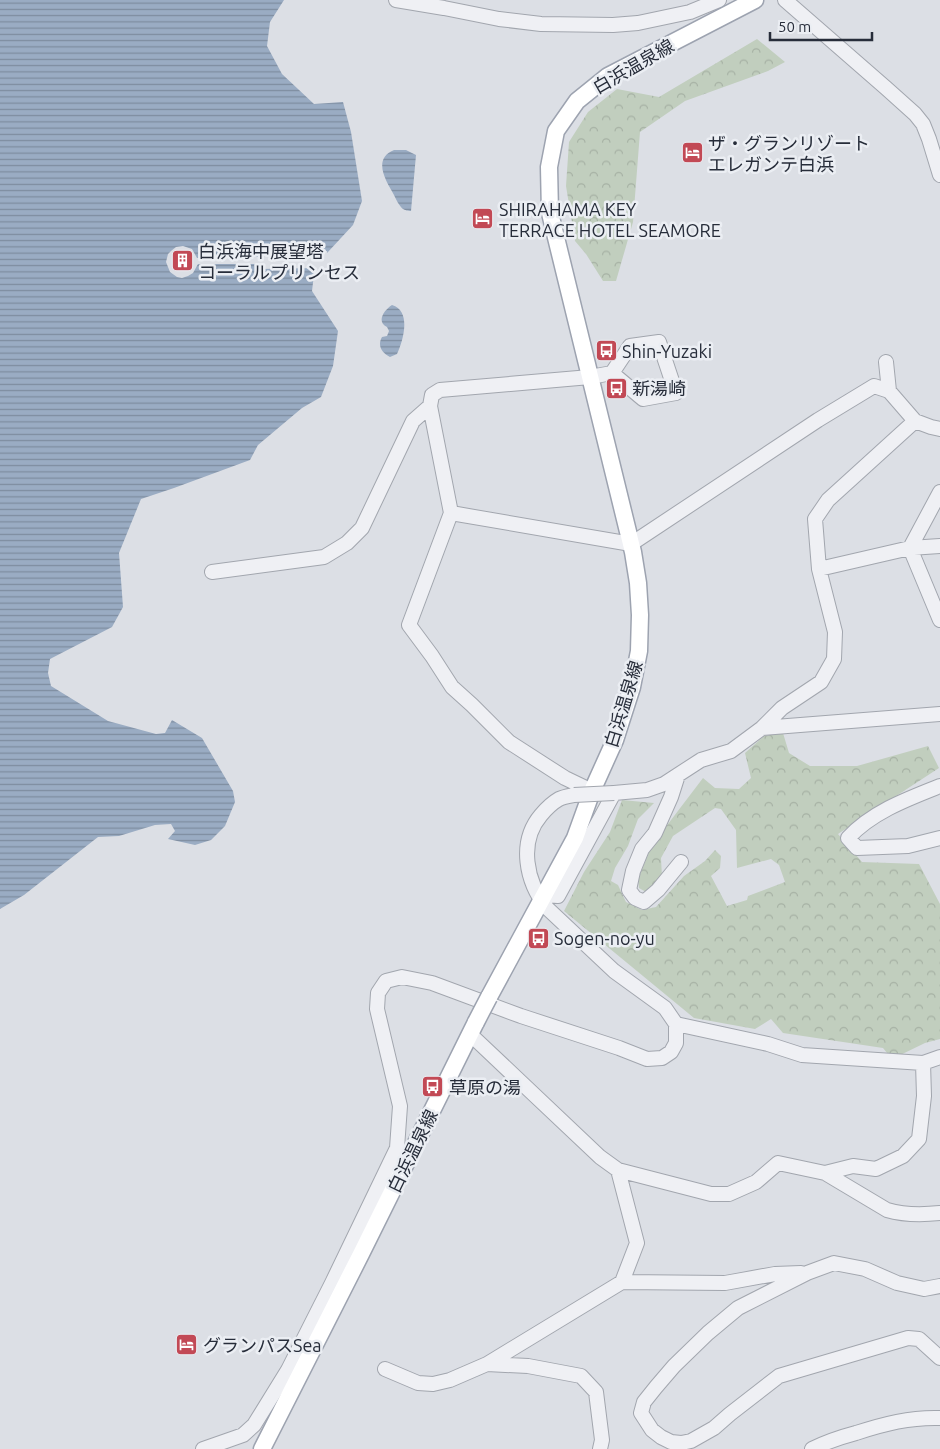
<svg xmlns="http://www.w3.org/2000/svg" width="940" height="1449" font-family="Ubuntu,'Noto Sans JP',sans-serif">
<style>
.forest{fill:url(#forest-crowns)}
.water{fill:url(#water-rules)}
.pier{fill:#dcdfe5}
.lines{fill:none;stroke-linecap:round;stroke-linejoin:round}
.minor-casing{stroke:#a2a6ae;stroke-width:16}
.major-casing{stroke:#9da3b0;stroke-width:19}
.minor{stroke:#eff0f4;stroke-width:14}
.major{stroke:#fff;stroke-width:16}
.minor-bridge-casing{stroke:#a2a6ae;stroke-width:16;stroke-linecap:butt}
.major-bridge-casing{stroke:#9da3b0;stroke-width:19;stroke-linecap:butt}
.minor-bridge{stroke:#eff0f4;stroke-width:14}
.major-bridge{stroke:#fff;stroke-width:16}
.labels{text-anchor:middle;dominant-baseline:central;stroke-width:5;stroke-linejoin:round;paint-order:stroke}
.street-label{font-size:18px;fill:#272d3a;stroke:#ebeef3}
.poi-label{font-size:18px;fill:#272d3a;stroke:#ebeef3;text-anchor:start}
</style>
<defs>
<pattern id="forest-crowns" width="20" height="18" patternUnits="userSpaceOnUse" patternTransform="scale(1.25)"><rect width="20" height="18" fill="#c1cebe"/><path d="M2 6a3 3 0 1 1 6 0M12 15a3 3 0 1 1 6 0" fill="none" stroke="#a6b1a4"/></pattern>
<pattern id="water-rules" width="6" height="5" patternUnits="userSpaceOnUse" patternTransform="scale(1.25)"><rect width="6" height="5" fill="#9aacc3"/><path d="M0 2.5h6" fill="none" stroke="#7e8c9f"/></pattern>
</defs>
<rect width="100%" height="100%" fill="#dcdfe5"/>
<path class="forest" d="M757 39 785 62 768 71 685 101 640 132 633 222 616 281H603L586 254 575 241 566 186 569 142 588 112 617 89 659 97Z
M783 733 789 753 810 766H857L928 746 939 768 838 834 862 862 919 864 940 904V1039L925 1043 892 1059 883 1048 783 1033 771 1019 755 1029 694 1018 564 911 584 872 610 832 622 800 654 803 638 819 628 846 615 868 611 881 618 885 626 902 642 910 656 907 684 876 705 861 715 850 721 856 720 868 711 876 727 906 747 900 748 896 785 882 779 865 771 859 737 868 736 830 721 809 715 808 673 836 661 858 662 877 646 892 639 888 638 879 652 845 703 778 715 788 739 789 751 778 745 753 764 736Z"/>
<path class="water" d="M0 0H284L270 22 267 46 282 74 314 104 343 102 351 132 362 201 353 225 315 266 312 291 338 331 333 366 321 397 302 408 258 445 250 460 174 488 141 499 119 553 123 607 112 627 50 659 48 673 51 686 108 721 156 734 165 733 172 720 202 738 233 791 235 802 225 826 211 840 195 845 168 839 175 831 171 824 155 825 119 836 98 837 24 895 0 909Z
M394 150H406L416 155 411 211C409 211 404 210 403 209 399 206 396 199 394 195 386 181 372 159 394 150Z
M392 305C412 311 403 341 397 354L390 357C382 353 377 346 382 337L387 336 389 331 387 327C376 322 384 310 392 305Z"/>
<path class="pier" d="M183 246 192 249 197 258 258 257V252L327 251 328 256 317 268 259 269 258 264H198L193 273 188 276 182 278 177 277 170 272 166 262 168 254 171 251 176 247Z"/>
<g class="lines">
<defs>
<path id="minor" d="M396 0 444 8 499 19 541 24 613 25 638 23 690 12 719 0
M785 0 886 88 915 114 923 124 929 139 940 175
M886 362 889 391
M451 513 631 544 818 420 874 386 889 391 915 421 931 427 940 429
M910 548 940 620
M910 548 940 492
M819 569 910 548 940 546
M212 572 324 557 347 543 362 528 413 421 430 406
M762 728 940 714
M678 775 671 797 655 833 642 849 633 871 629 890 635 898 644 902 658 890 681 862
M940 786C907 799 872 812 848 838L857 848 908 846 940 838
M592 791 565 778 509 742 472 705 452 687 432 656 409 625 451 513 430 406 432 395 440 390 590 377 612 373 630 346 659 342 676 393 643 399 612 373
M544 895 558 896 614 793 647 790 664 784 701 760 731 751 762 728 782 708 821 682 834 659 835 632 819 569 815 519 828 500 915 421
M676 1024 768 1044 802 1055 923 1063 940 1057
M471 1035 600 1157 618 1170 711 1194H729L756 1182 778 1163 825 1173 887 1210C904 1215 922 1215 940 1213
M618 1170 637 1243 622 1282
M825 1173 853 1166 876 1169 903 1156 919 1139 924 1096 923 1063
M940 1286 924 1289 897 1283 865 1269 834 1263 807 1273 738 1308 708 1333 674 1366 656 1387 644 1402 641 1413 652 1430 661 1437 671 1442 681 1443 691 1441 714 1428 730 1414 779 1376 908 1338 919 1339 940 1358
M487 1364 528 1366 581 1376 596 1392 602 1440 600 1449
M385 1369 418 1383 433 1384 450 1380 487 1364 622 1282 725 1283 775 1274 801 1273
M203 1449 243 1435 254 1425 288 1370 332 1283 397 1148 400 1106 377 1009 378 993 386 981 402 977 432 983 521 1016 619 1048 647 1059 662 1058 671 1052 676 1043V1024L665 1008 614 971 547 908C526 882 518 842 541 815 546 809 552 803 559 799 563 797 569 796 574 795
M812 1449C826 1442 841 1437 856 1433 884 1424 910 1417 940 1418"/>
<path id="major" d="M489 997 575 838 592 791 615 740 632 687 639 651 640 615 638 583 633 552 550 213 549 167 556 131 577 101 608 76 755 0
M262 1449 361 1254 476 1022"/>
</defs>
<use href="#minor" class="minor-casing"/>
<use href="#major" class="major-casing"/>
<use href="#minor" class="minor"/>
<use href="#major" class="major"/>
<defs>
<path id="minor-bridge" d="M574 795 614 793"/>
<path id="major-bridge" d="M476 1022 489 997"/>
</defs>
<use href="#minor-bridge" class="minor-bridge-casing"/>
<use href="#major-bridge" class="major-bridge-casing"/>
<use href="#minor-bridge" class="minor-bridge"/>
<use href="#major-bridge" class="major-bridge"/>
</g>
<defs>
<symbol id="hotel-square" viewBox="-11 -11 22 22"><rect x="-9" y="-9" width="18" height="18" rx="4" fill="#c24955" stroke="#ebeef3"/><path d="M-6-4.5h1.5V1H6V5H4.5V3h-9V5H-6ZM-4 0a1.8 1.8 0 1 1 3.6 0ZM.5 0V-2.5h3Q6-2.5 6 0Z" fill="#fff"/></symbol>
<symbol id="building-square" viewBox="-11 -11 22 22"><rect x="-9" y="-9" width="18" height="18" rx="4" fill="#c24955" stroke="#ebeef3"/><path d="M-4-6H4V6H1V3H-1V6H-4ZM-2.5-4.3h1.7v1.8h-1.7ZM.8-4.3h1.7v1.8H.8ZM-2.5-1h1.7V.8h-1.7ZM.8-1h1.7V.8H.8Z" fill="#fff"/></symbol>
<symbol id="bus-square" viewBox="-11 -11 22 22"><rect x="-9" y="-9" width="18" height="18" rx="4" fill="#c24955" stroke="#ebeef3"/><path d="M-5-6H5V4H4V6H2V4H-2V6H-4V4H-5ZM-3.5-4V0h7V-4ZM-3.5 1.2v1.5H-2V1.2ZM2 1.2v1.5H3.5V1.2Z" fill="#fff"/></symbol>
</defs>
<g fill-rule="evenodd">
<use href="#hotel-square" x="680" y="140" width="25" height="25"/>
<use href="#hotel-square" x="470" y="206" width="25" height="25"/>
<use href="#building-square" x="170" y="248" width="25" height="25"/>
<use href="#bus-square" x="594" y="338" width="25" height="25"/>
<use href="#bus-square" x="604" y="376" width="25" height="25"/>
<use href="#bus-square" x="526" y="926" width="25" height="25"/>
<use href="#bus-square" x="420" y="1074" width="25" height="25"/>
<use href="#hotel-square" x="174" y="1332" width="25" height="25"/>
</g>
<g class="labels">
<g class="street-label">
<text transform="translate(633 66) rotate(-30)">白浜温泉線</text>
<text transform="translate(623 704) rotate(-73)">白浜温泉線</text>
<text transform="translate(412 1151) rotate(-64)">白浜温泉線</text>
</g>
<g class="poi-label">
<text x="708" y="143">ザ・グランリゾート<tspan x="708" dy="21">エレガンテ白浜</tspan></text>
<text x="499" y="209">SHIRAHAMA KEY<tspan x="499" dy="21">TERRACE HOTEL SEAMORE</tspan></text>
<text x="198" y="251">白浜海中展望塔<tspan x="198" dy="21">コーラルプリンセス</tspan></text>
<text x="622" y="351">Shin-Yuzaki</text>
<text x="632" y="388">新湯崎</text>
<text x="554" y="938">Sogen-no-yu</text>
<text x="449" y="1087">草原の湯</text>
<text x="203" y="1345">グランパスSea</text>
</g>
</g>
<path d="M770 32v8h102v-8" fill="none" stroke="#272d3a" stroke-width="2.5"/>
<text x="778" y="32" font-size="15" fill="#272d3a" stroke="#ebeef3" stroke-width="4" paint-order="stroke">50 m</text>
</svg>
